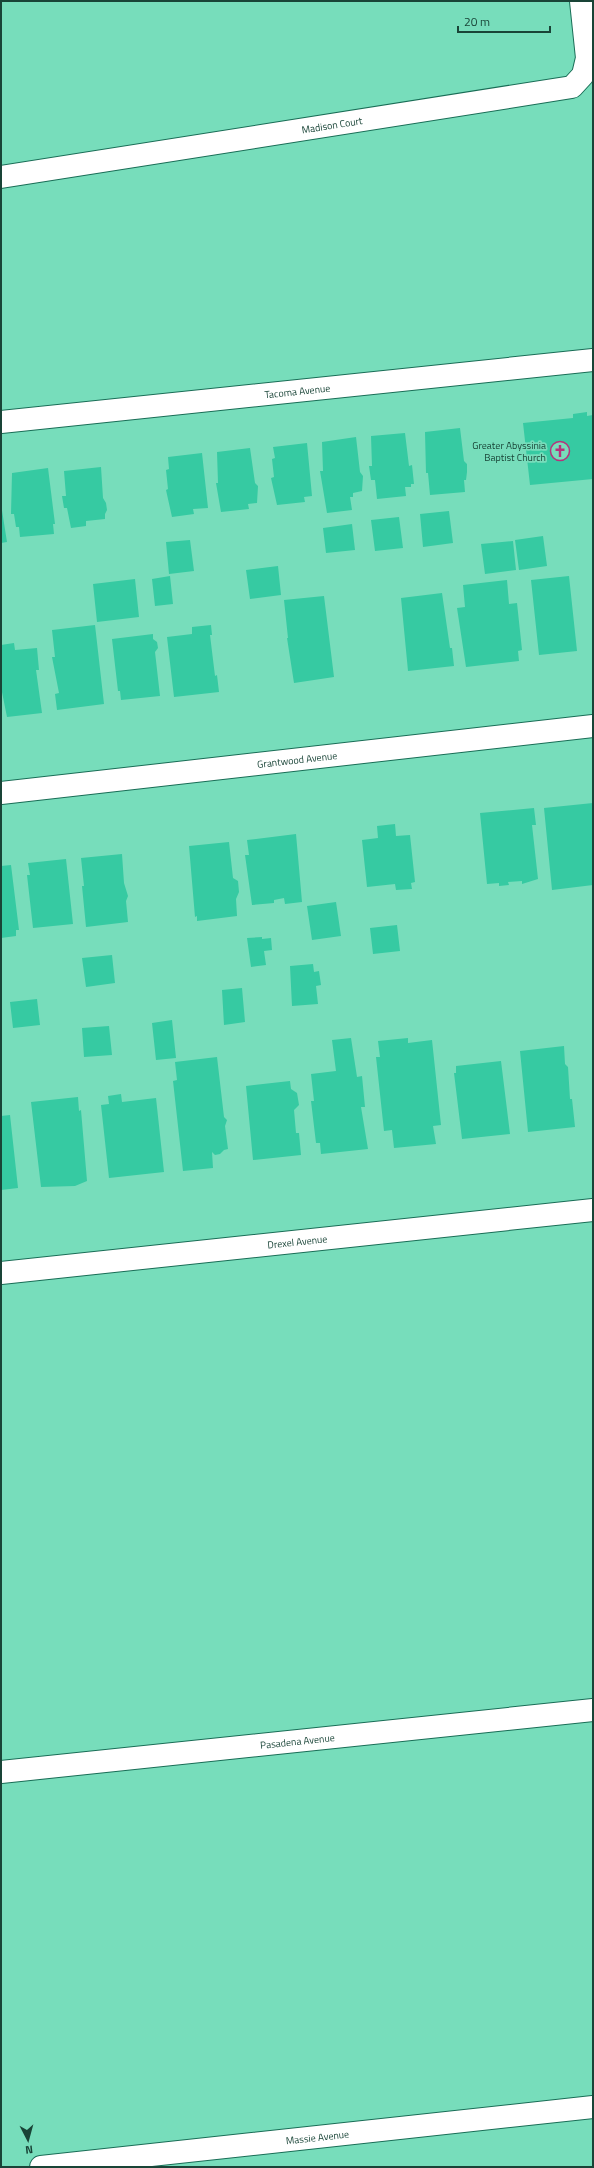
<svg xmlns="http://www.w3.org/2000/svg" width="594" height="2168" font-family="'Titillium Web',sans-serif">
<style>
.building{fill:#36caa2}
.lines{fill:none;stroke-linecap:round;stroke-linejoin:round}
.minor-casing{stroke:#196d56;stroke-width:24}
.minor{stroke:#fff;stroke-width:22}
.labels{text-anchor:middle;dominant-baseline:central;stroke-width:3.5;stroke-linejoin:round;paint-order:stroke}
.street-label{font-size:10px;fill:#194437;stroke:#7db}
.poi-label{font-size:10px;fill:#194437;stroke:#7db;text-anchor:end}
</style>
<rect width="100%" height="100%" fill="#7db"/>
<path class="building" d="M587 412V416L593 415V479L530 485 523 423 573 418V414Z
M460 428 464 461 467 464V472L466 480H464L465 492 430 495 428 473H426L425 432Z
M405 433 409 466 412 465 414 484H411V487H405L406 496 377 499 375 480H371L369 466H372L371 436Z
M356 437 360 472 363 476 362 491 353 493V497H350L352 510 327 513 320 471H323L322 442Z
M307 443 312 496 304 497 305 502 277 505 271 478 274 477 272 459 275 458 273 447Z
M250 448 255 483 258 486 257 503 248 504 249 509 221 512 216 483H218L217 452Z
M202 453 208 508 193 509 194 514 172 517 166 490 168 489 166 470 169 469 168 457Z
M101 467 103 498 106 503 107 510 105 514V519L86 521V526L71 528 67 508H64L62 496H66L64 471Z
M48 468 55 524H53L54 534 20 537 19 527H16L14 514H11L12 473Z
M1 504 7 542 1 543Z
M449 511 453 543 423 547 420 514Z
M399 517 403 548 375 551 371 520Z
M352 524 355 550 326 553 323 528Z
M543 536 547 566 519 570 515 540Z
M190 540 194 571 169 574 166 542Z
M513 541 516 570 485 574 481 544Z
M278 566 281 595 250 599 246 570Z
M170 576 173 604 155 606 152 579Z
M569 576 577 651 539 655 531 580Z
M135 579 139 617 97 622 93 584Z
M507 580 509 604 517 603 522 650 518 651 519 661 466 667 457 608 465 607 463 585Z
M442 593 450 648H452L454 666 408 671 401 598Z
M324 596 334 677 294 683 287 638H288L284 600Z
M95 625 104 704 57 710 55 694 59 693 52 657H55L52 630Z
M211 625 212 635H210L215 676 217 675 219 692 174 697 167 637 192 634V627Z
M153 634V639L157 642 158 648 155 652 160 696 121 700 120 691H118L112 639Z
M14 643 15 650 37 648 39 670H36L42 713 7 717 1 687V645Z
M593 803V885L552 890 544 808Z
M534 808 536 825H532L538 879 522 884V881L508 882 509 885 499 886V883L487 884 480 813Z
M395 824 396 836 410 835 415 882 411 883 412 889 396 890 395 884 367 887 362 840 378 838 377 826Z
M296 834 302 902 285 904 284 898 274 900V903L252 905 245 855H249L247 840Z
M229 842 233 878 238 881 239 892 236 899 237 916 197 921V916L195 917 189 846Z
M122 854 124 883 128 896 126 901 128 922 86 927 82 886H84L81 858Z
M66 859 73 924 33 928 27 875H30L28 863Z
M11 865 19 930H16V936L1 938V866Z
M336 902 341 936 312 940 307 906Z
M397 925 400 951 373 954 370 928Z
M262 937V939L271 938 272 950 264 951 266 965 251 967 247 938Z
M112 955 115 983 86 987 82 958Z
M313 964 314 972 319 971 321 985 316 986 318 1004 292 1006 290 966Z
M242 988 245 1022 224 1025 222 990Z
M37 999 40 1025 13 1028 10 1002Z
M172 1020 176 1058 156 1060 152 1023Z
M109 1026 112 1055 84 1057 82 1028Z
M351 1038 357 1077 362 1076 365 1107H361L368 1149 321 1154 320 1143H316L311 1101H314L311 1074 336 1071 332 1040Z
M408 1038V1043L432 1040 441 1125 433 1126 436 1144 394 1148 392 1130 384 1131 376 1057H380L378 1041Z
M564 1046 565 1064 568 1067 570 1099H572L575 1127 528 1132 520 1051Z
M217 1057 224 1117 227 1120 225 1126 228 1149 224 1150 220 1154 215 1155 212 1152 213 1168 183 1171 173 1081 177 1080 175 1062Z
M501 1061 510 1134 462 1139 454 1073H456V1066Z
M290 1081 291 1089 297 1093 299 1105 294 1110 296 1133H299L301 1155 253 1160 246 1086Z
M121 1094 122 1102 156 1098 164 1172 109 1178 101 1105 109 1104 108 1096Z
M78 1097 79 1111 81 1110 87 1181 75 1186 41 1187 31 1102Z
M10 1115 18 1188 1 1190V1116Z"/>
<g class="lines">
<defs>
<g id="minor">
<path id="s1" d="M1 177 572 87 583 75 587 58 581 1"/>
<path id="s2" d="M1 422 593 360"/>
<path id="s3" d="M1 793 593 726"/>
<path id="s4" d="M1 1273 593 1210"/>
<path id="s5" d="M1 1772 593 1710"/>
<path id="s6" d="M41 2167 593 2107"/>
</g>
</defs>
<use href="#minor" class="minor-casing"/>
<use href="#minor" class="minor"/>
</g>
<defs>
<symbol id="church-ring" viewBox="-11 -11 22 22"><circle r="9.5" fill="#7db" stroke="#b5337c" stroke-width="1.5"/><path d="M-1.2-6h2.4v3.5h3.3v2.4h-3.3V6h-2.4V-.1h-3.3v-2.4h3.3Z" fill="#b5337c"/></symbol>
</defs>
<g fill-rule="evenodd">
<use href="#church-ring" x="549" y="440" width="22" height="22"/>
</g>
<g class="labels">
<g class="street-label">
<text stroke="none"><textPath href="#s1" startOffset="335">Madison Court</textPath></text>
<text stroke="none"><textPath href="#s2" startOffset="298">Tacoma Avenue</textPath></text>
<text stroke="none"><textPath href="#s3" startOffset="298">Grantwood Avenue</textPath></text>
<text stroke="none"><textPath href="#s4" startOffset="298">Drexel Avenue</textPath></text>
<text stroke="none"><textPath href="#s5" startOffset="298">Pasadena Avenue</textPath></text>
<text stroke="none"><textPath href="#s6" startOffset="278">Massie Avenue</textPath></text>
</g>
<g class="poi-label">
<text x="546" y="445">Greater Abyssinia<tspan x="546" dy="12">Baptist Church</tspan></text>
</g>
</g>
<rect width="594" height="2168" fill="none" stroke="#194437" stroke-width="4"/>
<g transform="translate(28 2140) rotate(174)" stroke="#77ddbb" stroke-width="3" paint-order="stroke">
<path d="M0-3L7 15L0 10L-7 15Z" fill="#194437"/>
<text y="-6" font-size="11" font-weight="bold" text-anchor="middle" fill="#194437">N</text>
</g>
<path d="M458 26v6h92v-6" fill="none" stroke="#194437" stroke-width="2"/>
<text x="464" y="26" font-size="12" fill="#194437" stroke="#77ddbb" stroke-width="3" paint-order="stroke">20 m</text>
</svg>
